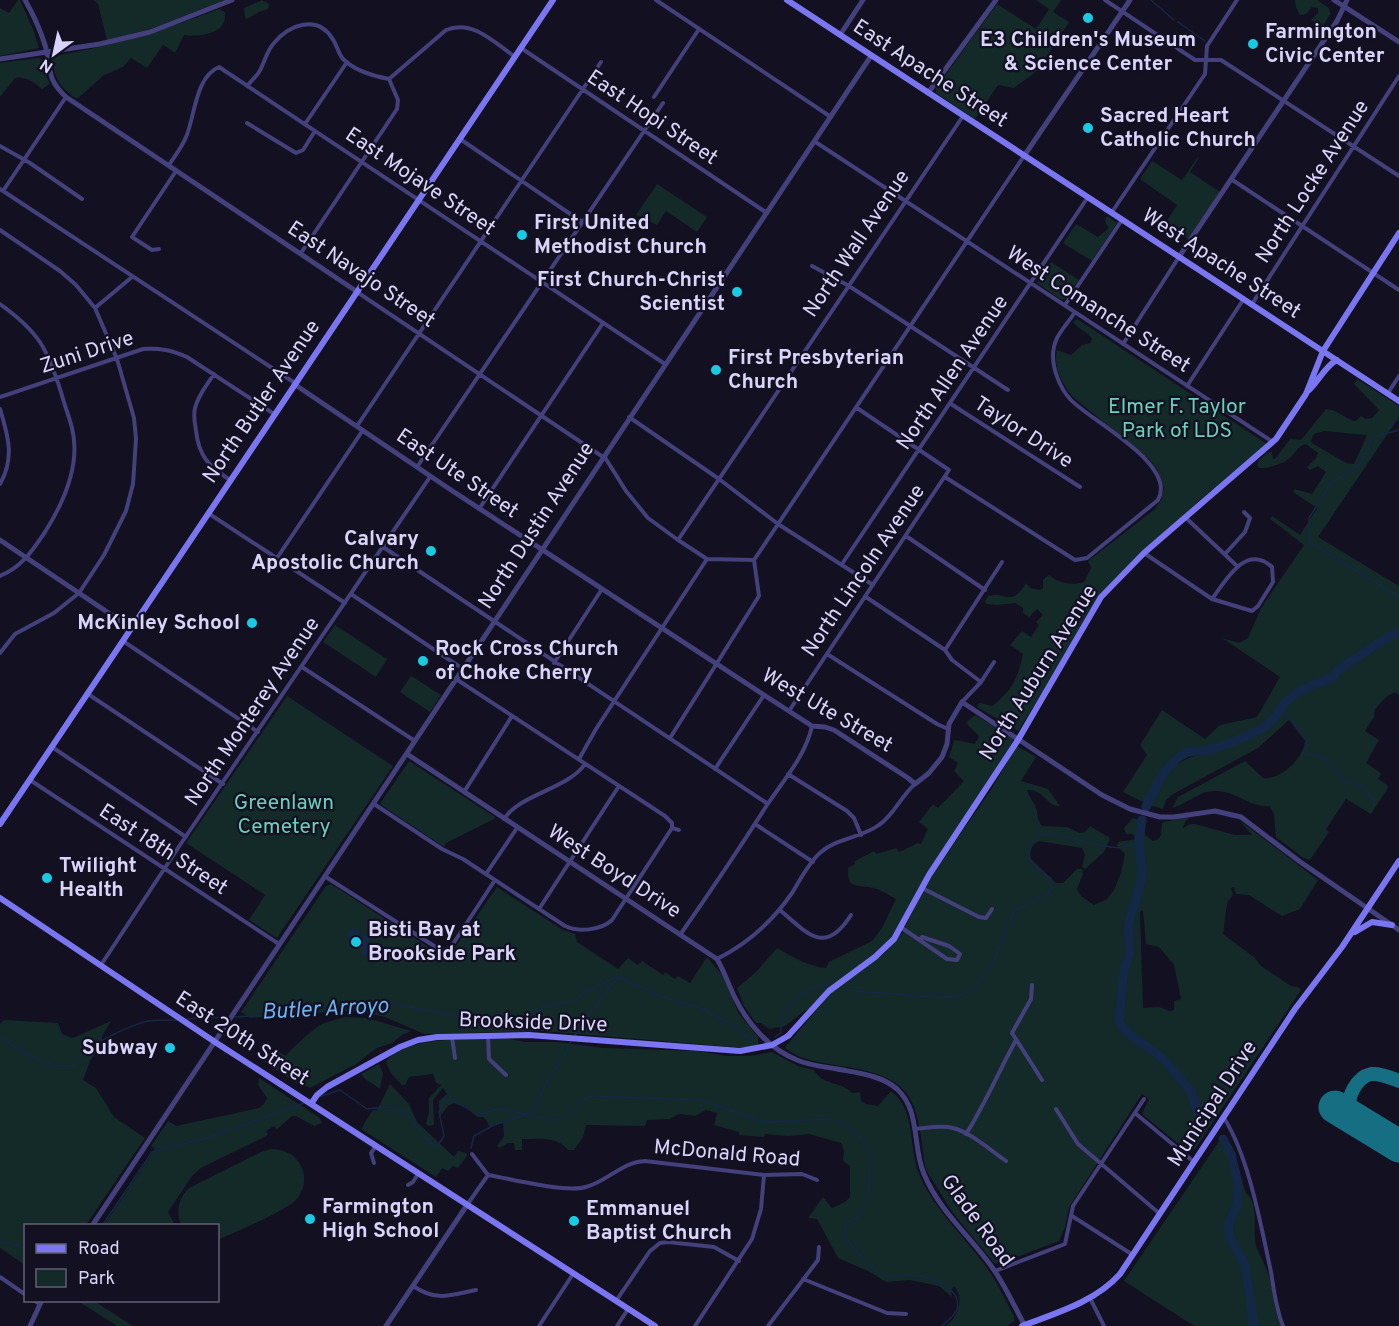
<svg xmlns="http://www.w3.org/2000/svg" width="1399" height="1326" font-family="Overpass,sans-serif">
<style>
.green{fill:#132a29;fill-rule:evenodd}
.water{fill:#152746}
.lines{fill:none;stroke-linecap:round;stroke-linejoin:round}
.stream{stroke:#152746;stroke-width:1.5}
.river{stroke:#152746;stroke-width:9}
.taxiway{stroke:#166e82;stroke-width:14}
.runway{stroke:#166e82;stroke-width:33}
.minor{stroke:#43407b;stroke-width:4}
.tertiary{stroke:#43407b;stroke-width:5}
.secondary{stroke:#7a75f0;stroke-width:6}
.poi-dot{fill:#18cbe2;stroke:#131021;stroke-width:2}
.labels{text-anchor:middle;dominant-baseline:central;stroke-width:4.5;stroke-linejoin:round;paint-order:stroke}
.poi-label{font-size:21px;font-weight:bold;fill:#d9d4fa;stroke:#131021;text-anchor:start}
.street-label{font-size:21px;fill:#d9d4fa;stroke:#131021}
.park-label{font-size:21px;fill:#68d2b9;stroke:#131021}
.water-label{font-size:22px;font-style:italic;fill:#6db1ef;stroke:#131021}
</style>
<rect width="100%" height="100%" fill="#131021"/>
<path class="green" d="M18 0H20L33 29 39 48 0 56V8L9 13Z
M93 0H225L153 28 107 40 98 4Z
M262 0 269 4 268 9 259 12 247 19 245 17 244 8Z
M1036 0H1061L1053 12 1069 22 1037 71 1014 88 998 85 975 119 936 93V88L997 4 1036 29 1049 9Z
M1295 0H1317L1329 8 1330 14 1322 28 1311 20 1318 13V8L1312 7 1306 14 1300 15 1296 7Z
M219 9 225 12C228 34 200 37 184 35L175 53 163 45 147 68 131 58 123 67 104 75 77 99C60 88 54 78 52 58L55 56C112 46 165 30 219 9Z
M38 58 43 60 47 78 50 84 42 89C33 82 26 76 15 78L0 97V63Z
M1198 157 1199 158 1190 172 1220 192 1188 239 1165 224 1177 205 1140 179 1152 161 1182 180Z
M657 184 707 217 697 232 666 211 657 225 636 215Z
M1106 217H1109L1117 223 1092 261 1063 243 1076 224 1098 237 1109 228 1105 222Z
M1051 262 1079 280 1065 299H1060L1037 283Z
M1077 319 1267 444 1202 498 1106 587 1098 596 1057 669 1018 731 977 707 978 704 980 703 992 706C1012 690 1018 679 1023 654L1010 645 1022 631 1031 637 1039 625 1036 622 1043 615 1037 609 1029 617 1023 613V608L1015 603 997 605 986 604 985 601 988 596C1006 591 1011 608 1026 583L1030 588 1040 590 1043 588V580L1049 575C1059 583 1071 586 1084 582L1091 568 1088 561 1155 509 1161 500 1164 488 1157 469 1148 458 1073 397C1062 384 1053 367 1057 350L1071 355 1082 345 1090 343 1092 339C1087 331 1078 329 1073 322Z
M1357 379 1399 406V417L1318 537 1399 586V632L1386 634 1361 654 1344 663 1332 676 1292 695 1281 705 1269 721 1260 728 1217 745 1186 752 1175 759 1163 771 1145 803 1123 792 1147 755 1140 745 1162 710 1205 739 1220 725 1257 717 1280 677 1222 638 1239 643 1248 638 1261 608 1304 545 1270 519 1272 516 1300 535 1317 508 1293 492 1295 489 1312 494 1326 472 1318 466 1310 470 1307 467 1316 458 1318 453 1306 444C1298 446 1297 451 1291 457 1285 463 1268 469 1259 468L1257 465 1259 460 1269 452H1272L1273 459H1275L1290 439 1301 440 1326 409C1339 410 1346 420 1356 421L1361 416 1366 419 1372 418 1379 410 1354 384ZM1324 431 1367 435 1354 464 1346 463 1312 443 1311 441 1314 434Z
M335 625 387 659 376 677 323 642Z
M1399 635V695L1395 692 1386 697 1375 709 1374 717 1365 731 1379 740 1366 763 1381 773 1378 779 1387 785 1388 788 1371 814 1346 799 1326 829 1329 832 1310 860 1302 857 1276 837 1274 815 1270 806C1251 808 1236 791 1216 791 1200 790 1187 804 1172 808L1178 797 1245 761 1263 778C1281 780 1303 759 1305 741L1289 720 1258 748 1173 794 1166 800 1163 809 1149 805C1155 794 1159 782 1167 773 1181 758 1198 755 1217 749 1233 744 1254 737 1268 727 1279 719 1284 705 1295 696 1307 690 1323 686 1333 678 1350 664 1378 639 1399 635Z
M411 676 441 695 430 712 400 692Z
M287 696 393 766 277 938 249 920 265 895 186 843Z
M975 715 1013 738V741L889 941 809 1010H806L785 1026 769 1029 761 1023H756L744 1006 737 988 756 972 777 948C792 957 808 966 826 968L829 962 872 941 882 928 896 899C889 895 881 890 874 888 857 884 847 891 848 868L855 864V861L874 851 877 854 896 848 899 852 918 843 921 844 928 829 919 822 933 804 938 808 964 781 954 771 958 763 949 757 954 741 956 740 975 744 979 736 967 724 968 721Z
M1017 746 1036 757 1021 781 1048 789 1060 806C1046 807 1045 789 1027 790 1029 797 1032 800 1035 805 1038 813 1037 820 1042 826L1067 827 1080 833 1085 832 1090 826 1110 838 1104 852 1085 869 1082 867 1085 855 1082 848 1039 841C1032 844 1029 851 1031 859L1056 883H1063L1077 869H1082L1083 874 1077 889 1081 896 1094 905 1107 899 1114 890 1121 873 1125 854 1117 846 1118 842 1136 839 1133 834H1126L1124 828 1133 818 1140 820 1137 850 1140 877 1125 925 1128 952 1122 969 1117 1020 1130 1038 1159 1057 1190 1091 1199 1122 1201 1121 1190 1088 1159 1054 1128 1032 1122 1021 1125 981 1132 947 1131 922 1144 870 1141 840 1143 820 1145 835 1153 841C1163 839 1161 833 1162 824L1164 822 1190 817 1185 822 1183 828 1190 824H1195L1235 835H1252L1239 820 1318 880 1300 909 1282 916 1249 895 1236 894 1234 887 1231 888 1233 895 1227 903 1223 934 1255 958 1261 966 1291 986 1298 987 1301 990 1195 1149 1186 1150 1142 1114 1149 1099 1142 1094 1069 1207 1065 1227 1059 1241 998 1264 994 1263 953 1213 928 1173 925 1167C922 1147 921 1126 914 1107 902 1071 855 1069 823 1063 810 1060 794 1057 785 1047L833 991 885 953 902 933 929 880 990 791ZM1143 910 1146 944 1159 947 1174 965 1181 999 1174 1001V1010L1170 1011 1159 1007 1143 1008 1140 912Z
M409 761 495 817 494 819 446 843 444 847 381 805V802Z
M331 884 438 953 443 955 454 949 497 887 563 930 575 934 577 942 618 969 628 958 638 965 642 961 663 975 665 972 675 979 678 976 690 983 707 957 722 975 739 1014 758 1037V1044C747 1049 732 1047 720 1046L543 1031 424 1034 385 1017 362 1012 342 1011 250 1018 241 1012 326 886Z
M345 1017 367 1018 411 1031 402 1035 392 1043 377 1048 356 1064 310 1088 295 1082 263 1061 267 1053 275 1050 286 1056C290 1050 315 1027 322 1024 329 1021 338 1019 345 1017Z
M4 1020 58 1023 62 1034 73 1038 111 1021 102 1036V1044L90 1061 83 1080 96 1088 114 1117 145 1138 86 1225 26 1226 25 1265 0 1248V1024Z
M510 1039 525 1042H557L603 1048 697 1051 727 1056H750L772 1052 798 1066 814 1070C822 1086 842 1081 852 1093L860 1092 861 1101 866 1104 878 1106 891 1091C918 1113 907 1147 920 1176 935 1211 965 1237 987 1268 998 1283 1005 1300 1014 1316V1321L1007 1326H946C958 1317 965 1299 954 1286L951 1290 952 1297 939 1286 910 1280 886 1282 870 1272 838 1258 817 1219 808 1218 823 1197 832 1208 845 1202 850 1197V1166L843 1161 844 1151 841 1143 809 1134 788 1136 765 1134 764 1137 739 1135V1132L714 1125 717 1113 706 1110 695 1116 679 1114 670 1119 647 1120 645 1126 586 1125 583 1137 574 1150H568C558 1136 538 1139 522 1139V1150H515L514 1143H508L500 1148 497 1146 504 1136 503 1122 490 1127 484 1117H477L469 1109 454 1103 448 1106 439 1118V1101L447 1094 443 1088 433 1100 434 1125 428 1126 426 1123 429 1112V1098L441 1085 436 1083 433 1074 409 1077 405 1085H402C395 1078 388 1071 386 1061 413 1033 473 1040 510 1039Z
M379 1064 383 1073 380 1089 365 1079 361 1074Z
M259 1078 320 1118 322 1123 314 1126 296 1116H292L277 1129 274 1126 266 1131 268 1135 201 1168 192 1176 168 1212 175 1225H104L155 1149 151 1146 168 1121 176 1126 259 1108 264 1104 267 1098 258 1085Z
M390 1084 409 1104 417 1122 454 1157 458 1151 468 1154 458 1168 453 1166 448 1171 442 1168 436 1177 361 1129 372 1111 377 1110Z
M1222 1137 1227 1140 1246 1193C1260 1204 1252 1230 1256 1246 1260 1256 1266 1266 1269 1276 1274 1293 1274 1310 1281 1326H1256L1248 1266 1231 1236 1230 1230 1238 1207 1239 1176 1223 1139 1222 1140 1237 1181 1236 1204 1226 1225V1230L1229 1241 1244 1265 1253 1326H1194L1124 1281Z
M271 1149C283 1149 295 1154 301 1166 307 1177 304 1191 296 1200 284 1212 235 1232 218 1240V1226L181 1225C176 1211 178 1199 189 1188L261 1152Z
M78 1301H94L133 1326H117Z"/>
<path class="water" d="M353 929 358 930 360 937 365 934 370 938 368 949 372 951 369 956H365L362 954V942L359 948 347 940 348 932Z"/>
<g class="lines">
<path class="stream" d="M1151 0 1174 20
M1178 22 1205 41
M1399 430 1371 438 1366 454 1359 465 1331 483 1309 518V541L1311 543 1399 597
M1284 705 1285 713 1305 736 1307 740 1305 755 1319 756 1327 760 1343 780 1360 786 1375 801
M844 989C865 994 886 992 908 995 923 996 940 999 955 996 962 995 970 991 975 986 995 970 1002 939 1012 916L1017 909 1048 893 1051 888V878C1039 870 1024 862 1031 846 1033 841 1035 836 1040 835 1063 828 1126 864 1139 838
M235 1017 269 1015 293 1011H330L348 1007 394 1004 466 1018 514 1016 529 1014 545 1006 569 1002 577 999 585 991 595 988 613 978 618 977 663 997 707 1010C714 1017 722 1018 729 1023 738 1029 743 1037 755 1039
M187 1019 227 1017
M575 1035 611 985 620 977
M775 1037 781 1033C779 1004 804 989 830 984
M0 1038C21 1050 52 1073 78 1064 87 1061 90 1049 97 1044 106 1037 137 1023 148 1021 158 1020 167 1020 177 1020
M319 1097 340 1090 367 1109 389 1107 406 1113 431 1144 438 1145 444 1136 439 1112 444 1101 453 1099 477 1115 499 1109 554 1120 564 1118 589 1096 702 1100 756 1120 774 1122 826 1119 837 1120 859 1136 867 1144 871 1155 868 1199 858 1217 846 1223 844 1236C849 1243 876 1273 883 1275 892 1278 902 1274 911 1275 927 1276 963 1287 957 1309 955 1316 947 1321 942 1326
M471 1148 474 1136 494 1125 523 1116 533 1110 537 1104 548 1078 564 1058 571 1041
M102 1226 152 1152 207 1138 304 1103
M0 1241 26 1248"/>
<path class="river" d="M1146 807C1156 787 1165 763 1186 753 1192 750 1198 751 1204 751 1220 748 1251 735 1264 727 1276 720 1279 709 1288 700 1299 689 1318 683 1333 677L1337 671 1384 639 1399 633
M1142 820 1139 838 1142 878 1128 925 1130 953 1124 969 1119 1021 1127 1033 1160 1056 1191 1091 1200 1122
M1223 1139 1231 1154 1238 1183 1237 1205 1228 1226 1230 1238 1245 1265 1254 1326"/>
<path class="taxiway" d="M1365 1125C1360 1121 1353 1118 1351 1112 1345 1098 1357 1077 1371 1074 1381 1073 1391 1078 1399 1081"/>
<path class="runway" d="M1335 1107 1399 1146"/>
<path class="minor" d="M656 0 831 117
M1105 0 1195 60H1221L1399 176
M521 48 767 213
M219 67 665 364
M389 79 446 30C472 19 494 42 515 57
M247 86C251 81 256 77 259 72 265 62 266 52 274 43 289 25 317 14 332 38 337 45 338 53 343 59 355 71 373 76 389 79
M654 97 699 29
M247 123 296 153 303 150 315 131
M305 124 347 62
M460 139 582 222
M814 141 1273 442
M0 146 30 163 82 199
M169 165C175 156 182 147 186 137 195 117 195 77 219 67
M1231 179 1399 290
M0 189 295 383
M3 191 66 97
M1112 212 1205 74 1207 46 1237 0
M0 230 60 271 76 285 95 308 117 359 134 418 136 439 133 484 126 511 104 555 79 593 54 613 15 634 0 653
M159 249 152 250 132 237 176 171
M301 253 397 109 398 100 389 79
M812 266 849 286 1008 390
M357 292 606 459 626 491 648 518 678 540 707 559 754 560
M0 304C39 332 47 348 61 392 64 404 69 416 72 428 81 464 64 502 45 532 32 551 22 567 0 576
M1252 304 1399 76
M1065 305 1122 220
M95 308 132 277
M1123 344 1179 257
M214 374C207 385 198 395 195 408 193 416 195 423 196 431 199 457 209 466 230 480
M1187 386 1243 300
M1388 393 1399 376
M0 397 143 349C160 348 171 350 187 357L274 414
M951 404 1080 487
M0 409C8 435 15 458 0 484
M629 417 719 479 778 524 873 585
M357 426 601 62
M417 467 663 103
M945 477 1075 560 1087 558 1158 500C1178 464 1090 421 1070 399 1060 388 1053 370 1053 356 1053 336 1065 328 1075 312
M479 509 603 323
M208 513 345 603
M1185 517 1237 566
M906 536 985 590
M678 540 963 116
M383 547 768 804
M1144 553 1212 599 1252 611 1258 606 1273 582 1272 567C1246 543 1226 580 1212 599
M1225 554 1245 532 1250 518 1244 512
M277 558 363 430
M754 560 1024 156
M842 564 1088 197
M351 594 463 669
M866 597 945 650 952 660 981 682 962 702
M123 641 258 732
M945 650 1002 562
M827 654 937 724 948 729
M554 663 602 589
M302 667 415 741
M456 679 665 816 672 823V828
M981 682 994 662
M88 694 223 784
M789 711 949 470 857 408
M670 738 759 596 754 560
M52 747 186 837
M579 759 596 729 707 559
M715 769 764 695
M788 774 847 811 854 818 861 835
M30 780 279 944
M464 792 512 716
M374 804 442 849 463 859 565 926C578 932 600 931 612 920L672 828
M504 819C520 794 568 789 585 764
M755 824 813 862
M672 828 679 830
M486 874 517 828
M326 877 442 951 451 947 495 880
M922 888 979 917 986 918 992 909
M539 909 619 786
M780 910C808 934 825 956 851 915
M902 928 947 959 957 960 960 954 949 946 922 937 920 940
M680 935C710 892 739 849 767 805 783 781 806 755 812 726
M717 959C747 944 772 922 792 893 800 880 809 862 821 852 837 838 861 838 879 825 894 815 901 796 915 784
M101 965 180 845 430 477
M1032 985 1031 999 1012 1033 1042 1080
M488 1036 489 1059 506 1075
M452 1037 455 1058
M1056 1109 1078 1144 1160 1214
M1135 1113 1194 1162
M1224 1118C1249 1157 1261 1226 1271 1272 1274 1290 1276 1309 1283 1326
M915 1129C927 1128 941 1125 953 1128 972 1133 990 1150 1006 1161
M966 1134C985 1104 999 1071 1016 1040
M472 1154 488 1175C512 1179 564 1193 586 1187 608 1181 622 1162 645 1161L764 1175 802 1174 817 1180
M374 1163 371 1153 376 1146
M408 1185 413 1182 418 1174
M467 1205 488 1175
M1072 1216 1133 1255
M995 1271 1065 1244 1073 1206 1144 1099
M0 1277 26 1295
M803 1279 887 1313 906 1314
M413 1286C437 1302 450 1295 476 1290
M1090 1298 1104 1326
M33 1300 40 1304
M616 1301 650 1251 660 1243 668 1242 714 1247 739 1261
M539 1326 573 1274
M617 1326 628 1309
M695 1326 752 1239 761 1209 764 1175
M768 1326 818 1260 819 1247"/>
<path class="tertiary" d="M25 0C33 14 40 29 45 45 52 69 45 77 66 97L356 291
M1334 0 1399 42
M840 35 863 0
M0 59 100 44 150 32 232 0
M928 93 996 0
M1024 156 1130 0
M1179 257 1337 21 1347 0
M294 384 448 488 764 695 812 726 825 727 834 730 908 778 915 784 929 773 942 757 947 744 949 724 962 702 1102 795 1130 809 1160 817H1174L1215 811 1241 817 1299 861 1399 930
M0 540 131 628
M407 754 717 959C724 971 728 983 734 996 747 1023 769 1049 797 1060 809 1065 823 1067 837 1069 857 1073 881 1075 897 1089 921 1111 912 1147 924 1174 939 1211 972 1238 994 1270 1006 1287 1015 1308 1025 1326
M92 1226 871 56
M30 1326 42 1300
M386 1326 467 1205"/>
<path class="secondary" d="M787 0 1399 401
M1308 391C1318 382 1326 365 1337 360
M0 824 553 0
M0 898 215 1042 655 1326
M1355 932 1372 922 1392 925
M311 1104 317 1095 327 1087 400 1047 418 1040 437 1037 529 1035 740 1051 772 1045 788 1036 829 991 875 957 894 939 929 875 1018 740 1101 597 1144 553 1276 439 1306 394 1323 351 1399 233
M1022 1326C1056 1313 1095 1302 1120 1274L1295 1009 1342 947 1399 861"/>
</g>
<g class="poi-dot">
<circle cx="1088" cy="18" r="6"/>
<circle cx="1253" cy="44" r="6"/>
<circle cx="1088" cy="128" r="6"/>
<circle cx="522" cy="235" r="6"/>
<circle cx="737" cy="292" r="6"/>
<circle cx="716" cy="370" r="6"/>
<circle cx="431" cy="551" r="6"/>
<circle cx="252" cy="623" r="6"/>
<circle cx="423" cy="661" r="6"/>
<circle cx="47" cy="878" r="6"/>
<circle cx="356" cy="942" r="6"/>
<circle cx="170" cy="1048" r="6"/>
<circle cx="310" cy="1219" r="6"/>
<circle cx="574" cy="1221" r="6"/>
</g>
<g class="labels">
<g class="poi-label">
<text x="1265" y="32">Farmington<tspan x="1265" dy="24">Civic Center</tspan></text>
<text x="1088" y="40" text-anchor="middle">E3 Children's Museum<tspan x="1088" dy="24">&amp; Science Center</tspan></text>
<text x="1100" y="116">Sacred Heart<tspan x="1100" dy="24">Catholic Church</tspan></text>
<text x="534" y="223">First United<tspan x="534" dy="24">Methodist Church</tspan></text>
<text x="725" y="280" text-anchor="end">First Church-Christ<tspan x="725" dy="24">Scientist</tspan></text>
<text x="728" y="358">First Presbyterian<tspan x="728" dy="24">Church</tspan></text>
<text x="419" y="539" text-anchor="end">Calvary<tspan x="419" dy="24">Apostolic Church</tspan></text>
<text x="240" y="623" text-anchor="end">McKinley School</text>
<text x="435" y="649">Rock Cross Church<tspan x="435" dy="24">of Choke Cherry</tspan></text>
<text x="59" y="866">Twilight<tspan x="59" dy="24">Health</tspan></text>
<text x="368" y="930">Bisti Bay at<tspan x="368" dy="24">Brookside Park</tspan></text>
<text x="158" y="1048" text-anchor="end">Subway</text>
<text x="322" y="1207">Farmington<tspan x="322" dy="24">High School</tspan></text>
<text x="586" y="1209">Emmanuel<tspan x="586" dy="24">Baptist Church</tspan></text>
</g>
<g class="street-label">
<text transform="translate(930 74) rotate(33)">East Apache Street</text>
<text transform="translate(652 118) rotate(34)">East Hopi Street</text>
<text transform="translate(420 182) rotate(34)">East Mojave Street</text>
<text transform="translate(1313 182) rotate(-57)">North Locke Avenue</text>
<text transform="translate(857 244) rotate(-56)">North Wall Avenue</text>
<text transform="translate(1221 264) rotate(33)">West Apache Street</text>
<text transform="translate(361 275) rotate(34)">East Navajo Street</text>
<text transform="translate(1098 310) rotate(33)">West Comanche Street</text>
<text transform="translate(87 353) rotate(-18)">Zuni Drive</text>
<text transform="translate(953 373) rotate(-56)">North Allen Avenue</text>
<text transform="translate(262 402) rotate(-56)">North Butler Avenue</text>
<text transform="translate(1023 433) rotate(33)">Taylor Drive</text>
<text transform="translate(457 474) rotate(34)">East Ute Street</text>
<text transform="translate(537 526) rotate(-57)">North Dustin Avenue</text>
<text transform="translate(864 571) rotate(-56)">North Lincoln Avenue</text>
<text transform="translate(1039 673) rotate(-58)">North Auburn Avenue</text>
<text transform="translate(827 711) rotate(30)">West Ute Street</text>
<text transform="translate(253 712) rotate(-56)">North Monterey Avenue</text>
<text transform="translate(163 850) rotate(33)">East 18th Street</text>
<text transform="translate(614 872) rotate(33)">West Boyd Drive</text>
<text transform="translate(533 1023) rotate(2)">Brookside Drive</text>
<text transform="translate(242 1039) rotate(33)">East 20th Street</text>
<text transform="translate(1213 1104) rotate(-57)">Municipal Drive</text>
<text transform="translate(727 1154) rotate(5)">McDonald Road</text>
<text transform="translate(977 1221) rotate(54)">Glade Road</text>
</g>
<g class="park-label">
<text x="1177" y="407">Elmer F. Taylor<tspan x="1177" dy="24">Park of LDS</tspan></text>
<text x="284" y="803">Greenlawn<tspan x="284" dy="24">Cemetery</tspan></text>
</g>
<g class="water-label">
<text transform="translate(325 1010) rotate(-3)">Butler Arroyo</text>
</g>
</g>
<rect x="24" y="1224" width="195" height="78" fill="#131021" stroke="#625e78" stroke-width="1.5"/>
<rect x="36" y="1244" width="30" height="9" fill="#7a75f0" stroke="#625e78" stroke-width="1.5"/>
<text x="78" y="1254" font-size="18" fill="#d9d4fa">Road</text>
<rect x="36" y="1269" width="30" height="18" fill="#132a29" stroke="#625e78" stroke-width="1.5"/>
<text x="78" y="1284" font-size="18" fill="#d9d4fa">Park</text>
<g transform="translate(54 54) rotate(213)" stroke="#131021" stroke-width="4.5" paint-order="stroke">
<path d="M0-4.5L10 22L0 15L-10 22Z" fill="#d9d4fa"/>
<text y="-9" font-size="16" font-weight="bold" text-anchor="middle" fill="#d9d4fa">N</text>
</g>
</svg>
